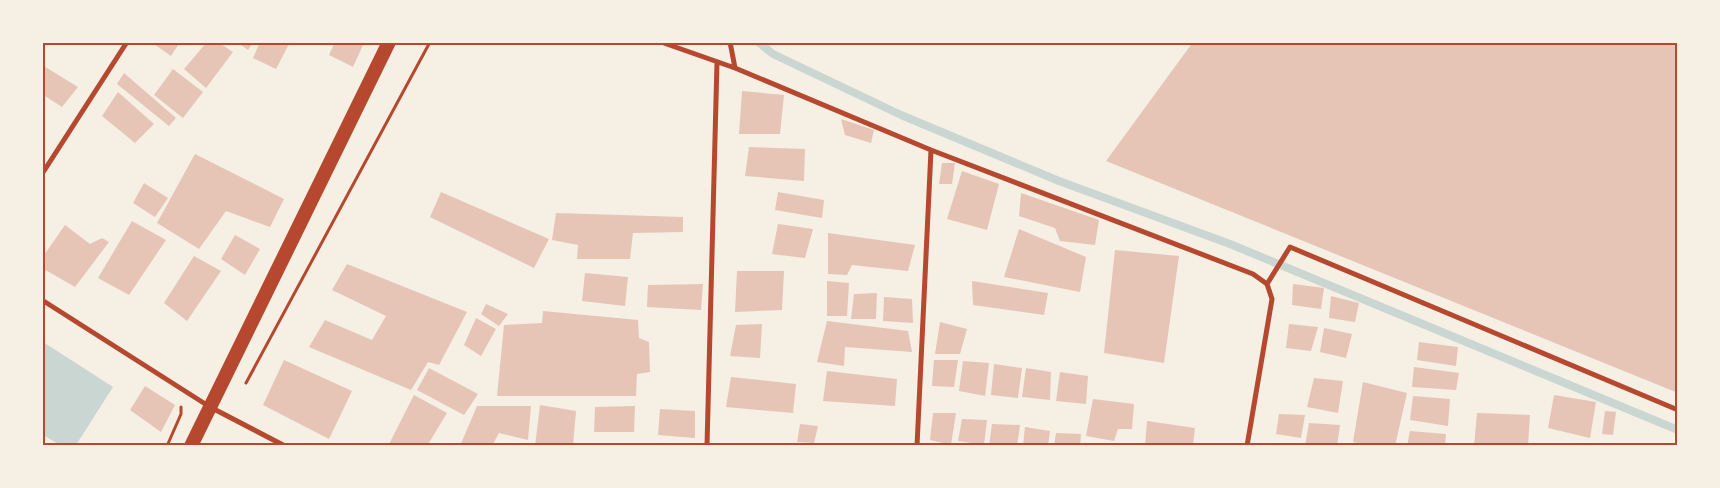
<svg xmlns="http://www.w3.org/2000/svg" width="1720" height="488" font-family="Jost,sans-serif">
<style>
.water{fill:#c9d6d2}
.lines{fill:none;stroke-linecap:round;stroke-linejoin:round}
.stream{stroke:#c9d6d2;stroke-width:8}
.building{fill:#e6c5b7}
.path{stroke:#b5482f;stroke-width:3}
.minor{stroke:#b5482f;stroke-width:5}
.trunk{stroke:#b5482f;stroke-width:14}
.neatline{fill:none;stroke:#b5482f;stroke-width:2}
</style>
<rect width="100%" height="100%" fill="#f6efe4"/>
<path class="water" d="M43 342 113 387 76 445H60L43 435Z"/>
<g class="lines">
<path class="stream" d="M758 42 773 54 901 115 1059 181 1230 244 1678 430"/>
</g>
<path class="building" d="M151 42H180L171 56Z
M207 42H218L233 52 206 88 184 69Z
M237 42H253L248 50Z
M260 42H290L276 69 253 58Z
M335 42H358L363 45 353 67 329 55Z
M1193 42H1678V393L1106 161Z
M42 65 78 87 62 107 42 94Z
M173 69 203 92 183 118 154 95Z
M124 73 176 118 169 126 117 84Z
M742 91 784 95 780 134H739Z
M118 92 154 124 135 143 102 116Z
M841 119 874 130 871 143 845 135Z
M749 147 805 149 804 181 745 176Z
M195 154 284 199 270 227 226 211 199 249 157 223Z
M942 163H955L952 184H939Z
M962 171 999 184 987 230 947 219Z
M144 183 168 198 155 217 133 203Z
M441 192 549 239 534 268 430 217Z
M778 192 824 200 822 218 775 210Z
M1021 193 1099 220 1095 245 1060 241 1055 228 1019 216Z
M556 213 683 217V232L633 233 630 259H577L578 245 552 240Z
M132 221 166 240 129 295 98 278Z
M778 224 813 229 805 258 772 254Z
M65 225 90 244 102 238 109 242 75 287 42 268V258Z
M1019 229 1086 257 1080 292 1004 277Z
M828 233 915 245 908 271 852 265 847 275 828 274Z
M235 235 260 249 245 275 221 259Z
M1115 250 1179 256 1164 363 1104 353Z
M194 256 221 271 187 321 164 303Z
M347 264 467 312 439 365 428 362 411 390 309 347 325 320 372 340 386 316 332 290Z
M737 271H784L782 310 735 312Z
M585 273 628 277 625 306 582 301Z
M827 281 849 283 847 316H827Z
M972 281 1048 293 1044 315 973 305Z
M703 284 701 310 647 307 648 285Z
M1293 284 1324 288 1321 309 1292 305Z
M877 293 876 319H851L854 294Z
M1331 296 1359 303 1355 322 1329 318Z
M884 297 912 299 913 323 883 321Z
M486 304 508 314 499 326 481 314Z
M543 311 638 320 639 338 649 342 650 372 637 374 636 396H497L504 325 542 323Z
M476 318 496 329 481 356 464 345Z
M827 321 908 331 912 352 845 347 844 366 817 362Z
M940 322 967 329 960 354H935Z
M762 324 760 358 730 356 736 325Z
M1289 324 1318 327 1311 351 1286 348Z
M1324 328 1352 334 1346 358 1320 352Z
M1419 342 1458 347 1456 366 1417 360Z
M284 360 352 391 329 439 263 405Z
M934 360H958L954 387 932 386Z
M963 361 989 363 985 396 959 391Z
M994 364 1022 368 1018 398 991 395Z
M1414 367 1459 373 1456 390 1412 387Z
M429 368 478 394 464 415 417 390Z
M1026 368 1051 372 1050 400 1022 397Z
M827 371 897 379 895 406 823 401Z
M1060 372 1088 376 1086 404 1056 401Z
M731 377 796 384 793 413 726 407Z
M1314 378 1343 381 1338 413 1307 407Z
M1363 382 1407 393 1395 446H1372L1353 442Z
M145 386 175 405 161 432 130 410Z
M414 395 447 413 427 446H388Z
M1554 395 1596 402 1590 438 1548 428Z
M1413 396 1450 399 1448 426 1410 420Z
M1093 399 1134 404 1132 429H1118L1114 441 1086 436Z
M540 405 576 411 573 446H535Z
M477 406H531L528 440 499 433 492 446H460Z
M635 406 634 432H594L595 407Z
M660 409 695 411V438L658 435Z
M1605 411 1616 412 1613 435 1602 434Z
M933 413H956L951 445 930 440Z
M1477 413 1530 415 1528 446H1474Z
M1279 414 1305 415 1301 438 1276 434Z
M962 419 987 420 984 445 958 441Z
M1147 421 1195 428 1193 446H1145Z
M1309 423 1340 425 1337 446H1305Z
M800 424 818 426 814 443 797 442Z
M992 424 1020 425 1017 446H989Z
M1025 427 1050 431 1048 446H1023Z
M1410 431 1446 434 1445 446H1407Z
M1056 433 1081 434 1080 446H1054Z
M594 444H612V446H594Z"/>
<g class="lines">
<path class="path" d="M246 383 430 42
M167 446 181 414V407"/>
<path class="minor" d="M661 42 735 68 931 150 1253 274 1267 284 1272 299 1247 446
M730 42 735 68
M42 174 127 42
M1267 284 1290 247 1678 410
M42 300 210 407 285 446
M707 446 717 62
M917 446 931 150"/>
<path class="trunk" d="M191 446 389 42"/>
</g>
<rect width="1720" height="488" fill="none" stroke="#f6efe4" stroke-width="88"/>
<rect x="44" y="44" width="1632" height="400" class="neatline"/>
</svg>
